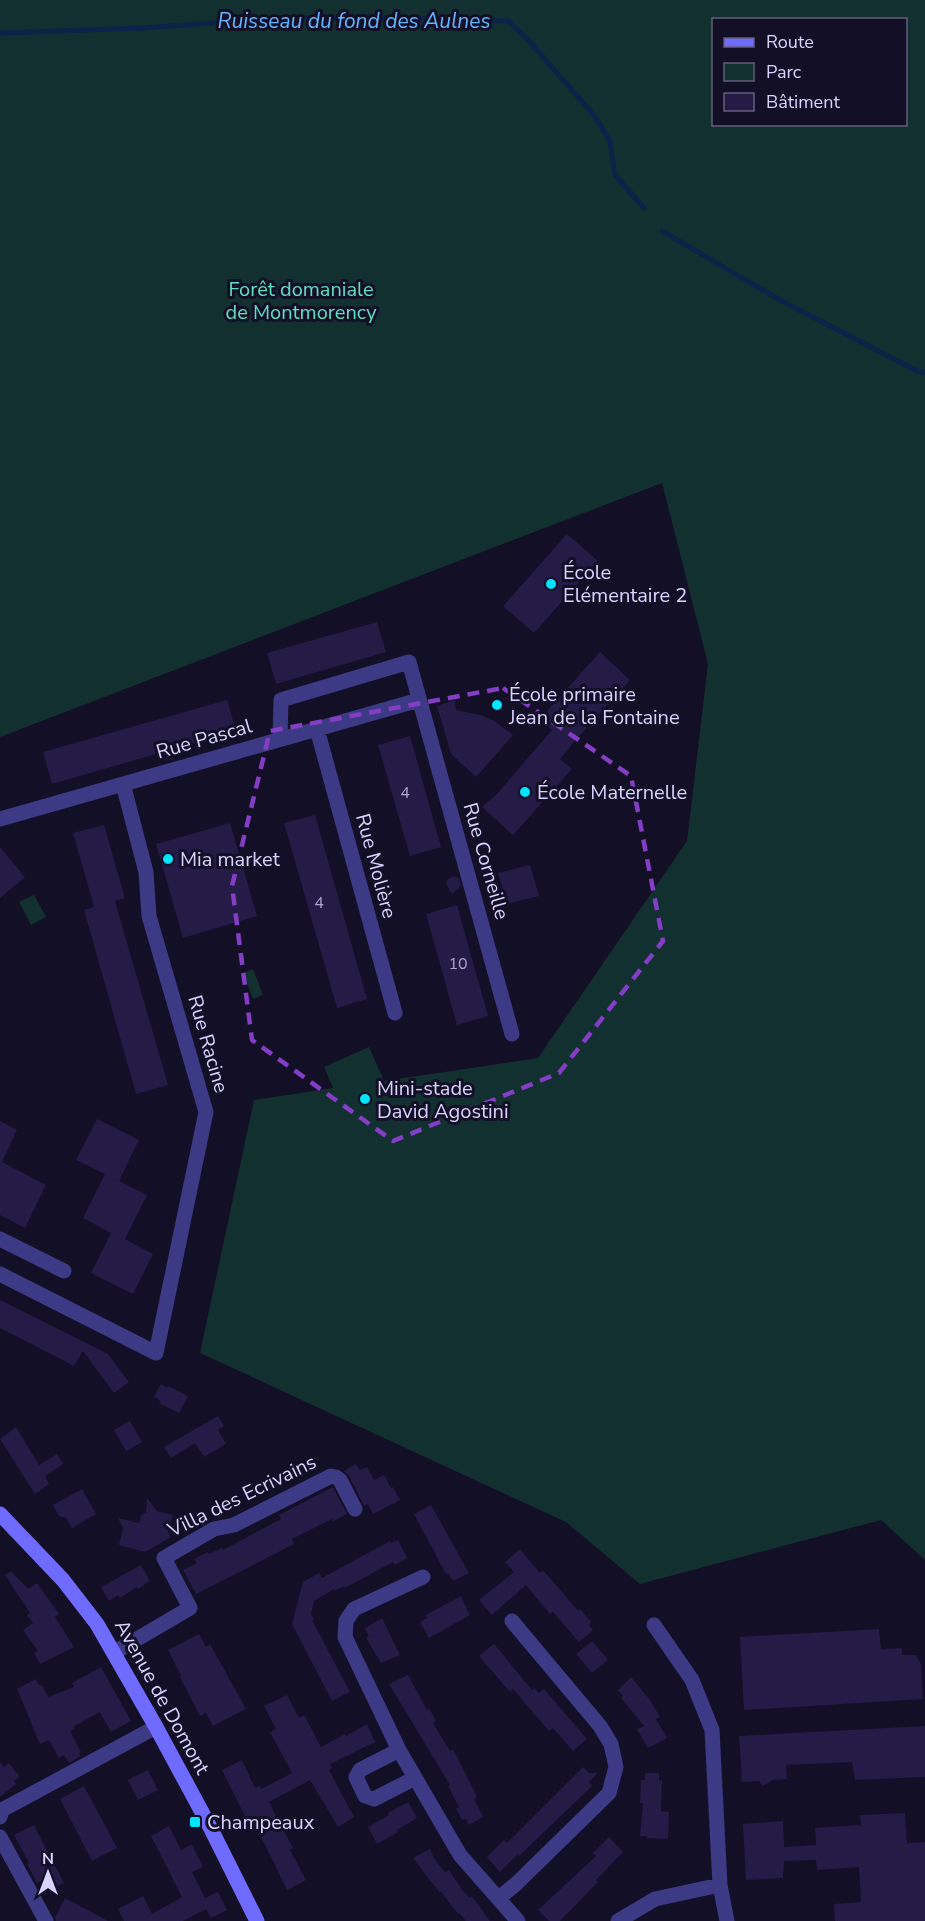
<svg xmlns="http://www.w3.org/2000/svg" width="925" height="1921" font-family="'Nunito Sans',sans-serif">
<style>
.green{fill:#12302f;fill-rule:evenodd}
.lines{fill:none;stroke-linecap:round;stroke-linejoin:round}
.stream{stroke:#0c2248;stroke-width:5}
.building{fill:#241b47}
.street{stroke:#3d3a85;stroke-width:15}
.secondary{stroke:#6f6bff;stroke-width:15}
.marked{fill:none;stroke:#843dc5;stroke-width:4.5;stroke-dasharray:12 8;stroke-linejoin:round}
.poi-dot{fill:#00e5ff;stroke:#130f26;stroke-width:2}
.labels{text-anchor:middle;dominant-baseline:central;stroke-width:6;stroke-linejoin:round;paint-order:stroke}
.number-label{font-size:16px;fill:#aca6d1}
.park-label{font-size:20px;fill:#5fe0c0;stroke:#130f26}
.poi-label{font-size:20px;fill:#d9d4ff;stroke:#130f26;text-anchor:start}
.street-label{font-size:20px;fill:#d9d4ff;stroke:#130f26}
.water-label{font-size:21px;font-style:italic;fill:#62b6ff;stroke:#130f26}
</style>
<rect width="100%" height="100%" fill="#130f26"/>
<path class="green" d="M0 0H925V1560L881 1520 640 1584 566 1522 200 1353 254 1100 333 1088 324 1067 369 1047 384 1081 538 1058 687 841 708 664 662 483 0 737ZM714 20H906V124H714Z
M34 895 46 917 31 925 19 902Z
M253 969 263 995 253 999 243 973Z"/>
<g class="lines">
<path class="stream" d="M0 33 143 28 286 18 366 17 508 21 528 40 594 115 610 141 615 175 644 208
M662 231 780 300 917 371 925 373"/>
</g>
<path class="building" d="M567 534 598 561 534 633 503 606Z
M377 622 386 652 276 684 267 653Z
M600 652 630 680 571 745V746L560 759 572 769 513 835 482 807 496 795 552 730 540 719Z
M227 700 236 731 52 784 43 752Z
M455 700 456 710 480 715 493 720 513 735 476 777 451 754 437 706Z
M410 736 441 847 410 856 378 745Z
M315 815 367 999 337 1008 284 823Z
M230 823 257 916 183 938 156 844Z
M104 825 125 898 115 901 168 1085 136 1094 84 910 94 907 73 833Z
M0 847 25 877 0 898Z
M530 865 539 896 507 904 498 873Z
M454 876 459 878 461 886 452 894 446 884 448 879Z
M457 905 488 1016 457 1025 426 914Z
M97 1119 139 1140 119 1181 147 1195 125 1239 153 1254 133 1294 91 1273 111 1233 83 1218 105 1174 76 1160Z
M0 1121 17 1130 2 1162 46 1185 25 1228 0 1215Z
M0 1300 108 1354 129 1382 114 1393 83 1351 74 1366 0 1328Z
M161 1384 167 1388 168 1386 188 1396 179 1413 159 1403 161 1401 154 1397Z
M218 1416 224 1426 218 1430 226 1444 204 1457 195 1443 171 1458 164 1447Z
M130 1421 142 1442 126 1451 114 1430Z
M16 1427 39 1465 57 1454 63 1464 45 1476 49 1484 35 1494 0 1439Z
M356 1464 360 1470 367 1467 374 1480 384 1475 391 1488 393 1487 400 1500 373 1514 368 1504 364 1506 349 1476 344 1471Z
M333 1487 347 1514 333 1521 332 1519 292 1539 294 1544 196 1594 183 1570 197 1563 194 1559 208 1552 209 1554 222 1548 223 1550 236 1543 281 1519 279 1515Z
M82 1489 96 1514 72 1528 66 1518 59 1516 53 1505Z
M147 1498 157 1511 173 1515 168 1532 171 1537 145 1552 119 1545 123 1528 118 1518 139 1523 141 1516 146 1512Z
M431 1505 469 1573 453 1581 448 1573 446 1574 414 1514Z
M398 1540 407 1558 395 1565 393 1562 345 1588 344 1586 335 1591 334 1589 314 1601 311 1614 314 1619 312 1620 350 1692 332 1701 292 1624 303 1582 319 1573 322 1578 390 1541 391 1543Z
M520 1549 540 1573 543 1570 578 1611 580 1609 591 1622 589 1625 593 1630 579 1642 553 1612 550 1614 526 1585 492 1615 479 1600 514 1572 505 1562Z
M141 1565 150 1581 138 1589 137 1587 120 1598 118 1595 109 1601 101 1587Z
M11 1571 28 1589 37 1583 59 1614 55 1617 74 1647 40 1664 34 1653 38 1651 23 1630 33 1623 27 1615 30 1613 5 1575Z
M461 1596 470 1615 429 1638 420 1622 427 1618 426 1615Z
M382 1618 400 1655 381 1663 366 1638 369 1636 365 1628Z
M879 1629 881 1649 902 1648V1655H916L921 1664 923 1699 744 1710 740 1637Z
M199 1634 206 1647 210 1644 246 1709 213 1726 206 1713 200 1716 180 1677 181 1676 168 1650Z
M592 1641 608 1660 592 1673 576 1654Z
M494 1644 532 1690 535 1688 539 1693 544 1689 587 1739 573 1751 553 1728 549 1731 513 1689 510 1692 479 1656Z
M101 1667 131 1721 111 1732 100 1712 73 1727 75 1729 70 1731 81 1752 79 1753 81 1756 69 1763 64 1755 59 1758 49 1740 40 1744 17 1689 36 1679 39 1685 43 1686 48 1697 74 1687 72 1683Z
M408 1675 427 1710 429 1708 436 1721 433 1723 450 1751 453 1749 477 1797 474 1799 483 1817 469 1825 466 1819 462 1820 456 1808 459 1807 448 1786 450 1785 389 1684Z
M631 1677 650 1700 660 1717 656 1719 667 1738 648 1748 637 1729 644 1726 621 1698 623 1696 618 1690Z
M287 1695 299 1718 304 1715 321 1747 345 1734 346 1736 367 1724 375 1742 330 1764 332 1768 329 1770 354 1817 338 1827 310 1780 269 1802 293 1848 290 1850 306 1880 287 1890 251 1816 246 1818 222 1770 242 1760 255 1788 260 1786 261 1789 292 1773 270 1732 276 1729 264 1706Z
M925 1726V1777L855 1780 852 1762 786 1765 787 1779 773 1780 763 1786 759 1781 742 1782 739 1736Z
M0 1762 4 1767 9 1763 20 1777 14 1781 16 1784 0 1797Z
M583 1767 589 1773H598L589 1782 592 1786 519 1856 518 1854 500 1872 487 1857 504 1840 507 1843Z
M148 1770 158 1790 138 1800 128 1780Z
M645 1773H659V1781L662 1780 661 1811 669 1812 668 1839 647 1838V1836H640L643 1803H640L641 1780H645Z
M84 1786 117 1848 92 1861 60 1799Z
M408 1802 417 1818 397 1830 398 1832 377 1844 368 1827 389 1815 388 1813Z
M905 1813 907 1843 925 1842V1921H835L834 1904 861 1902 859 1867 817 1870 816 1860 784 1861 783 1878 746 1880 743 1824 783 1821 784 1847 816 1845 815 1828 861 1825 860 1815Z
M34 1825 64 1883 46 1892 40 1881 37 1883 27 1864 29 1863 14 1835Z
M169 1826 181 1850 192 1844 203 1867 192 1872 205 1898 218 1892 227 1910 211 1918 206 1909 183 1921H124L118 1909 143 1896 152 1914 182 1897 151 1836Z
M609 1837 623 1852 596 1880 598 1882 560 1921H549L538 1910 596 1856 593 1853Z
M430 1849 435 1860 445 1872 449 1870 463 1891 470 1898 472 1896 490 1921H466L460 1914 459 1915 441 1892 440 1893 413 1858Z
M65 1898 108 1921H56L55 1918Z"/>
<g class="lines">
<path class="street" d="M317 729 395 1013
M280 739 281 700 409 662 512 1034
M0 819 419 700
M0 1239 64 1271
M0 1274 156 1353 206 1112 149 916 146 872 123 784
M423 1577 354 1609 346 1621 345 1637 399 1750 460 1855 518 1921
M654 1625 692 1680 712 1730 720 1885 727 1921
M115 1652 190 1608 164 1558 214 1529 234 1525 331 1476 336 1477 340 1480 355 1509
M399 1750 360 1770 356 1777 365 1796 374 1799 415 1778
M0 1817 2 1810 156 1727
M0 1837 46 1921
M499 1898 517 1883 609 1793 616 1767 611 1744 600 1726 512 1621
M618 1921 655 1899 720 1885"/>
<path class="secondary" d="M0 1514 63 1580 97 1624 156 1727 210 1827 257 1921"/>
</g>
<path class="marked" d="M503 688 631 776 663 941 559 1073 393 1141 252 1040 232 886 270 731Z"/>
<g class="poi-dot">
<circle cx="551" cy="584" r="6"/>
<circle cx="497" cy="705" r="6"/>
<circle cx="525" cy="792" r="6"/>
<circle cx="168" cy="859" r="6"/>
<circle cx="365" cy="1099" r="6"/>
<rect x="189" y="1816" width="12" height="12" rx="3"/>
</g>
<g class="labels">
<g class="number-label">
<text x="405" y="793">4</text>
<text x="319" y="903">4</text>
<text x="458" y="964">10</text>
</g>
<g class="park-label">
<text x="301" y="289">Forêt domaniale<tspan x="301" dy="23">de Montmorency</tspan></text>
</g>
<g class="poi-label">
<text x="563" y="572">École<tspan x="563" dy="23">Elémentaire 2</tspan></text>
<text x="509" y="694">École primaire<tspan x="509" dy="23">Jean de la Fontaine</tspan></text>
<text x="537" y="792">École Maternelle</text>
<text x="180" y="859">Mia market</text>
<text x="377" y="1088">Mini-stade<tspan x="377" dy="23">David Agostini</tspan></text>
<text x="207" y="1822">Champeaux</text>
</g>
<g class="street-label">
<text transform="translate(204 739) rotate(-16)">Rue Pascal</text>
<text transform="translate(486 861) rotate(74)">Rue Corneille</text>
<text transform="translate(376 866) rotate(75)">Rue Molière</text>
<text transform="translate(208 1044) rotate(74)">Rue Racine</text>
<text transform="translate(242 1496) rotate(-26)">Villa des Ecrivains</text>
<text transform="translate(162 1697) rotate(61)">Avenue de Domont</text>
</g>
<g class="water-label">
<text x="354" y="21">Ruisseau du fond des Aulnes</text>
</g>
</g>
<rect x="712" y="18" width="195" height="108" fill="#130f26" stroke="#625e7d" stroke-width="1.5"/>
<rect x="724" y="38" width="30" height="9" fill="#6f6bff" stroke="#625e7d" stroke-width="1.5"/>
<text x="766" y="48" font-size="18" fill="#d9d4ff">Route</text>
<rect x="724" y="63" width="30" height="18" fill="#12302f" stroke="#625e7d" stroke-width="1.5"/>
<text x="766" y="78" font-size="18" fill="#d9d4ff">Parc</text>
<rect x="724" y="93" width="30" height="18" fill="#241b47" stroke="#625e7d" stroke-width="1.5"/>
<text x="766" y="108" font-size="18" fill="#d9d4ff">Bâtiment</text>
<g transform="translate(48 1873)" stroke="#130f26" stroke-width="4.5" paint-order="stroke">
<path d="M0-4.5L10 22L0 15L-10 22Z" fill="#d9d4ff"/>
<text y="-9" font-size="16" font-weight="bold" text-anchor="middle" fill="#d9d4ff">N</text>
</g>
</svg>
